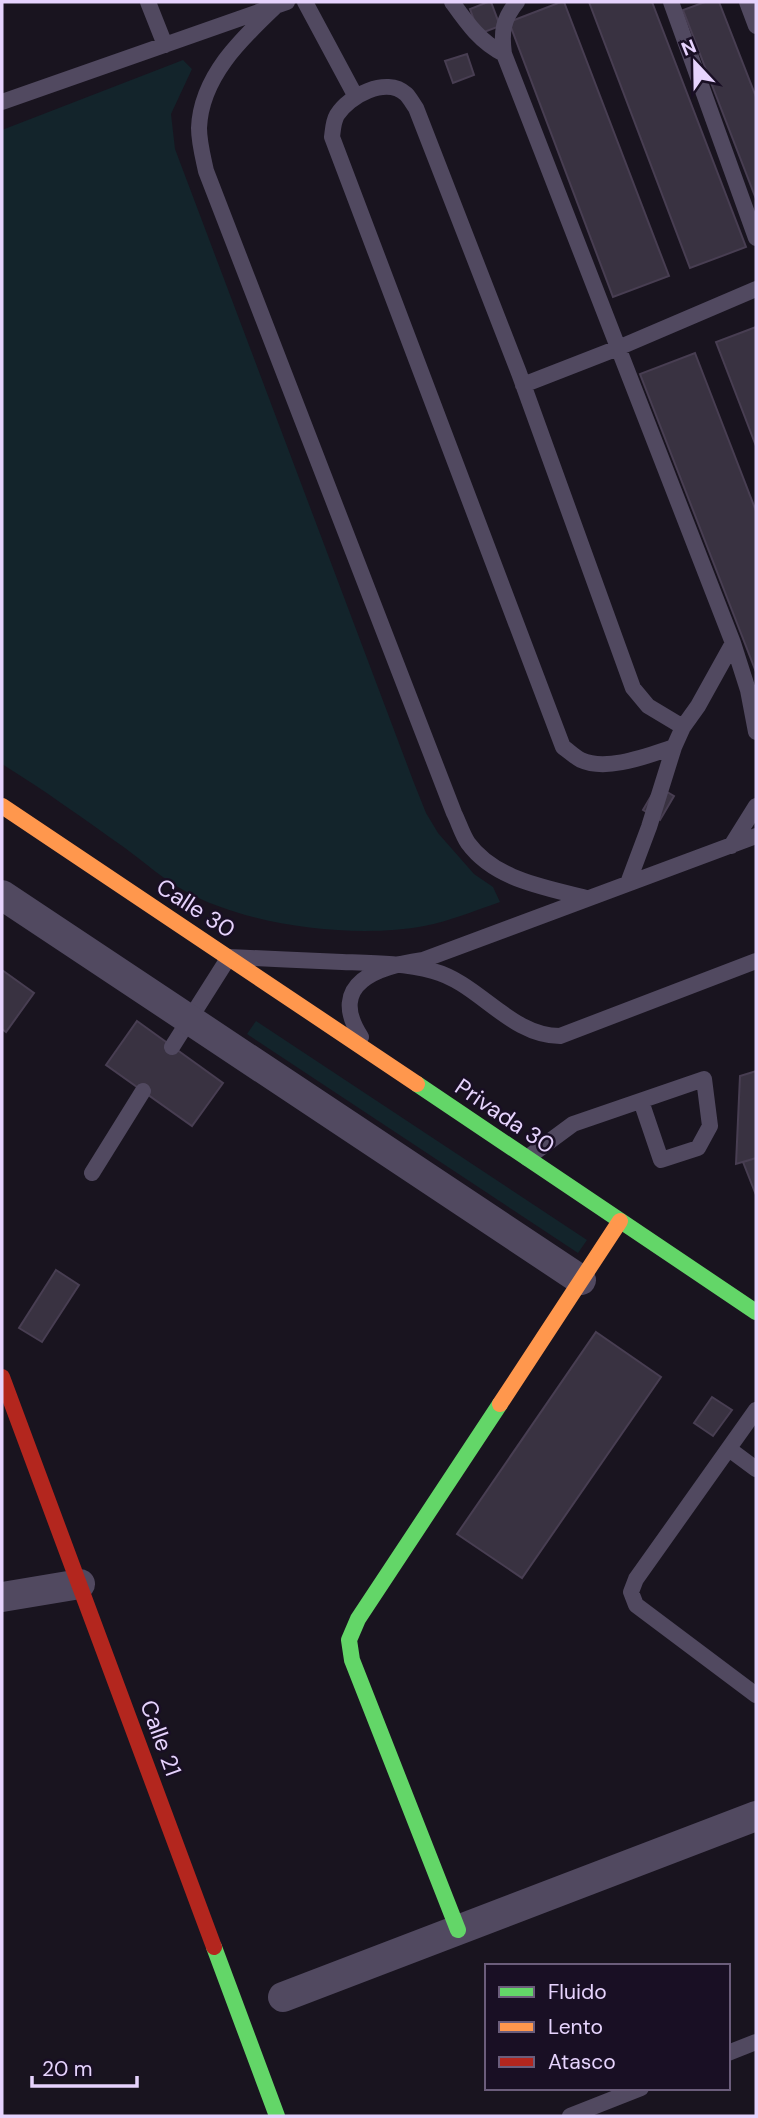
<svg xmlns="http://www.w3.org/2000/svg" width="758" height="2118" font-family="'DM Sans',sans-serif">
<style>
.green{fill:#13242b}
.building{fill:#393241;stroke:#483e52;stroke-width:2}
.lines{fill:none;stroke-linecap:round;stroke-linejoin:round}
.lane{stroke:#514960;stroke-width:16}
.street{stroke:#514960;stroke-width:30}
.fast{stroke:#63d668;stroke-width:16}
.slow{stroke:#ff974d;stroke-width:16}
.jam{stroke:#b3261e;stroke-width:16}
.labels{text-anchor:middle;dominant-baseline:central;stroke-width:5;stroke-linejoin:round;paint-order:stroke}
.street-label{font-size:23px;fill:#e6d3fd;stroke:#190f24}
</style>
<rect width="100%" height="100%" fill="#19141f"/>
<path class="green" d="M183 60 192 69 171 114 175 149 414 783 426 813 438 833 474 874 493 887 500 902C474 911 450 921 424 926 355 939 247 926 185 891 164 880 144 862 125 848 84 819 44 790 2 764V130Z
M256 1021 587 1240 578 1253 247 1034Z"/>
<path class="building" d="M488 2H491L500 26 479 34 470 9Z
M561 2H564L669 276 613 297 509 22Z
M589 2H652L746 247 690 268Z
M705 2H719L756 97V199L683 10Z
M467 54 474 75 453 83 445 61Z
M756 327V446L716 342Z
M695 353 756 511V672L640 374Z
M657 786 674 796 660 820 643 810Z
M2 970 34 993 6 1032 2 1029Z
M137 1021 223 1083 192 1126 106 1065Z
M756 1071V1158L736 1164 740 1076Z
M756 1158V1195L743 1162Z
M56 1270 79 1285 42 1342 19 1328Z
M596 1332 661 1377 522 1578 457 1534Z
M712 1397 732 1410 713 1436 694 1423Z"/>
<g class="lines">
<path class="lane" d="M148 2 165 45
M305 2 356 97
M452 2C467 23 480 42 504 54
M517 2C503 19 501 32 504 54L733 643 748 690 756 694
M671 2 756 238
M747 2 756 26
M276 6C241 39 201 77 199 128 199 142 203 157 206 171L454 813C459 823 462 834 468 843 495 880 545 887 586 898
M2 102 287 2
M523 385 618 348 756 289
M748 690 756 732
M674 747C649 755 607 772 581 760 575 757 569 751 563 747L332 137C333 130 333 122 337 115 349 96 386 76 406 94 410 98 413 104 416 108L519 373 633 688 648 706 683 727
M731 846 756 806
M628 883 649 827 674 747 683 727 698 706 733 643
M361 1037C326 983 379 966 423 960L756 836
M172 1047 229 957C267 959 304 960 342 962 372 963 403 963 433 971 479 983 510 1036 560 1036L756 961
M527 1158 573 1124 704 1079 710 1126 698 1148 661 1160 641 1101
M92 1173 143 1091
M756 1410 636 1579 631 1592 636 1605 756 1695
M729 1449 756 1469
M728 2053 756 2042
M570 2116 641 2088"/>
<path class="street" d="M2 895 581 1280
M2 1597 80 1584
M283 1997 756 1816"/>
<path class="fast" d="M417 1084 756 1312
M458 1930 352 1660 349 1640 358 1619 500 1404
M214 1947 277 2116"/>
<path class="slow" d="M2 806 417 1084
M500 1404 620 1221"/>
<path class="jam" d="M2 1377 214 1947"/>
</g>
<g class="labels">
<g class="street-label">
<text transform="translate(196 908) rotate(33)">Calle 30</text>
<text transform="translate(505 1116) rotate(34)">Privada 30</text>
<text transform="translate(161 1738) rotate(70)">Calle 21</text>
</g>
</g>
<rect width="758" height="2118" fill="none" stroke="#e6d3fd" stroke-width="7"/>
<rect x="485" y="1964" width="245" height="126" fill="#190f24" stroke="#6b5d7b" stroke-width="2"/>
<rect x="499" y="1987" width="35" height="10" fill="#63d668" stroke="#6b5d7b" stroke-width="2"/>
<text x="548" y="1999" font-size="21" fill="#e6d3fd">Fluido</text>
<rect x="499" y="2022" width="35" height="10" fill="#ff974d" stroke="#6b5d7b" stroke-width="2"/>
<text x="548" y="2034" font-size="21" fill="#e6d3fd">Lento</text>
<rect x="499" y="2057" width="35" height="10" fill="#b3261e" stroke="#6b5d7b" stroke-width="2"/>
<text x="548" y="2069" font-size="21" fill="#e6d3fd">Atasco</text>
<g transform="translate(695 63) rotate(338)" stroke="#190f24" stroke-width="5" paint-order="stroke">
<path d="M0-5L12 26L0 18L-12 26Z" fill="#e6d3fd"/>
<text y="-10" font-size="19" font-weight="bold" text-anchor="middle" fill="#e6d3fd">N</text>
</g>
<path d="M32 2076v10h105v-10" fill="none" stroke="#e6d3fd" stroke-width="3.5"/>
<text x="42" y="2076" font-size="21" fill="#e6d3fd" stroke="#190f24" stroke-width="5" paint-order="stroke">20 m</text>
</svg>
